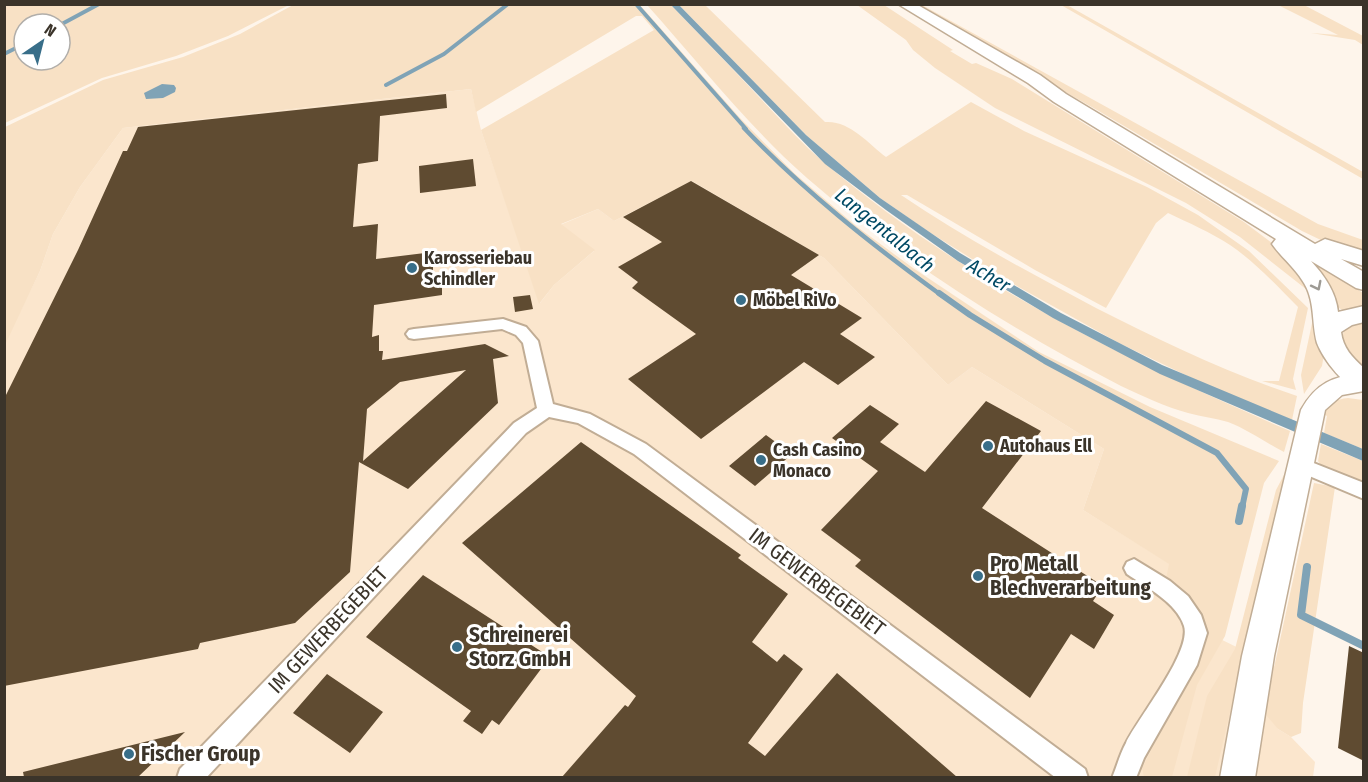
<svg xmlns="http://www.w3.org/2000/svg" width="1368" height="782" font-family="'Fira Sans Condensed',sans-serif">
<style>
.built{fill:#fbe6cd}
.green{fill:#f8e1c5;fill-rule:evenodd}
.water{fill:#80a3b6}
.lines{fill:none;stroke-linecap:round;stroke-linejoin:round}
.stream-far3{stroke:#80a3b6;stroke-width:4}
.stream-far2{stroke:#80a3b6;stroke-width:4.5}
.stream-far1{stroke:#80a3b6;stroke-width:6}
.stream{stroke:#80a3b6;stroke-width:8}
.building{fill:#5f4b31;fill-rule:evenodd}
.street-casing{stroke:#c1ad95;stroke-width:4}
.secondary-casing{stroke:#c1ad95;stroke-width:3}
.primary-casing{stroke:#c1ad95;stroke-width:3}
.street{fill:#fff;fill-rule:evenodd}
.secondary{fill:#fff;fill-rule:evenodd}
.primary{fill:#fff;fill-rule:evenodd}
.oneway{stroke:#9d9a94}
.poi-dot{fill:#386e89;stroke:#fff;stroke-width:2}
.labels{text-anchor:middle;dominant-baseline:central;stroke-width:6;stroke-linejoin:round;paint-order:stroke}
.poi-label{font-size:18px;font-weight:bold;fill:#3b342a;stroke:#fff;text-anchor:start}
.water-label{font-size:20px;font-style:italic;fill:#004964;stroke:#fff}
.near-poi-label{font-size:21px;font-weight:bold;fill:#3b342a;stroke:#fff;text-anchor:start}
.near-street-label{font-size:21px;fill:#3b342a;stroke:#fff}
</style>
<rect width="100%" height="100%" fill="#fef5eb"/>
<path class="built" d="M471 89 481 130 540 303 554 285 594 251 560 225 598 209 614 221 692 181 824 258 948 385 972 367 1104 449 1083 510 1170 564 1206 632 1275 666 1267 700 1278 729 1291 737 1315 762 1313 777H5L4 345 40 271 53 234 80 187 123 128Z"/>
<path class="green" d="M5 5 6 4 289 5 228 36 176 56 102 78 5 123ZM24 24H60V60H24Z
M293 5H640L740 118 794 173 856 226 913 268 1039 352 1150 407 1279 461 1264 483 1225 636 1197 685 1172 777H1144L1142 768 1203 651 1206 632 1166 579 1169 564 1083 510 1104 449 972 367 948 385 824 258 692 181 614 221 598 209 561 224 595 250 554 285 539 304 481 130 654 30 642 16H636L476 112 471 89 123 128 80 187 53 234 40 271 5 345V127L103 80 183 57 240 34Z
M647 5H671C700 35 730 66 759 97 781 120 802 144 826 164 963 280 1126 361 1290 431L1284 452C1266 443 1247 429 1228 422 1215 418 1202 417 1188 413 1166 407 1142 396 1121 386 1010 329 901 260 807 178 748 126 699 63 647 5Z
M679 5H705L825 122C849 120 868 143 886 157L971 102 1024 131 1147 187 1198 215 1249 251 1308 308 1293 379 1296 390 1262 381H1279L1298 307C1277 286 1255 262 1230 245 1210 232 1189 223 1168 213L1156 223 1106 308 1035 270 907 195H901C963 237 1030 273 1096 308 1161 341 1228 373 1297 396L1292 420 1198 381 1119 343 999 276 926 230 880 198 806 135Z
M857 5H884L953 50 950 51 972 64 976 63 1012 79 1244 222 1280 249 1294 262 1311 293 1240 237 1186 203 995 108 935 68 913 50 906 40Z
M912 5H922L1318 224 1363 240V255L1325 242 1302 231 1097 110Z
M1061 5H1067L1363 172V179Z
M1278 5H1304L1363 36V45L1355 40 1311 33 1338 35Z
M1316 262 1363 293V310L1344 311 1334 305 1309 263Z
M1314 314 1324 354 1322 366 1304 394 1301 375Z
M1363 321V371L1351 359 1341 340 1346 325Z
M1348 398 1363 400V449L1324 433 1327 416 1323 414C1330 403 1336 399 1348 398Z
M1321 444 1363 461V488L1326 473 1318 461Z
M1286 471 1215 777H1187L1207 696 1235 649 1276 490Z
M1314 483 1335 487 1303 703 1301 733 1291 737 1278 729 1267 716V700Z"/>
<path class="water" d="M671 5H679L806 135 880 198 960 253 1061 313 1162 365 1363 449V461L1160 374 1053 318 958 261 886 210 825 164Z
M162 84 174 85 176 88 175 92 163 98 146 99 144 93Z"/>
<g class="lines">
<path class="stream-far3" d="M636 4 746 129
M60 25 99 4
M4 54 24 44
M386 85 444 54 508 4"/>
<path class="stream-far2" d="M744 128C804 191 871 244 941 295"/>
<path class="stream-far1" d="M939 293 970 315 1045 361 1217 453 1246 489 1242 508"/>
<path class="stream" d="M1239 521 1242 506
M1307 567 1301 615 1364 646"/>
</g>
<path class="building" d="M446 94 447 108 380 116 378 161 358 164 353 227 378 224 376 259 433 252V279L442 278V295L374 305 372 337 379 335V351H383L382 360 485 344 509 356 493 359 498 403 408 489 359 462 350 572 295 623 200 643 198 649 4 686V399L78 250 123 151H127L138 127ZM466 370 363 461 367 409 400 382Z
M473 159 476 186 420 193 419 166Z
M691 181 819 255 791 275 862 318 840 334 875 357 838 385 804 362 701 439 628 379 696 334 632 288 638 282 618 267 662 242 623 217Z
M530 295 533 309 515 312 513 297Z
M986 401 1041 431 982 508 1103 586 1093 601 1114 615 1094 649 1071 634 1030 698 855 566 861 560 821 530 878 471 832 438 870 405 899 424 880 442 925 472Z
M766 435 792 454 755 486 729 466Z
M581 442 741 555 738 558 788 594 752 642 777 662 784 654 803 669 748 743 765 756 837 673 957 777H562L625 705 628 707 636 696 462 543Z
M423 575 550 657 499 725 492 720 482 734 463 721 471 711 366 637Z
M1349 646 1364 653V761L1338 748Z
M327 674 383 712 350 753 293 713Z
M185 732 138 777H24L23 772Z"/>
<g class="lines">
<defs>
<path id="street" d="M503 319 526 327 538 341 553 404 590 414 646 444 1085 769 1088 778H1056L634 454 578 423 549 417 526 433 206 778H177L180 769 514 423 537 408 523 343 516 335 502 329 414 339 409 338 406 334 409 330 414 329Z
M1301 458 1364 483V499L1295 470 1292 465 1295 460Z
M1134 559 1170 581 1188 596 1201 615 1207 633 1197 665 1144 758 1136 778H1112C1117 766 1120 754 1126 743 1138 718 1192 652 1184 626 1177 603 1146 587 1127 574L1124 568 1127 562Z"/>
<path id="secondary" d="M1364 373V391L1342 395 1325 410 1274 656 1255 778H1220L1242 656 1301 410C1316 383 1333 376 1364 373Z"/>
<path id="primary" d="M898 4H916L1040 75 1066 94 1315 244 1325 239 1364 251V266L1341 259 1364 272V290L1356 288 1311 261C1324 275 1336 292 1338 312L1364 306V322L1352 325 1341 332C1343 348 1352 357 1364 368V391C1346 390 1323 359 1317 343 1311 321 1316 300 1302 280 1294 267 1281 257 1272 244L1276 239 1054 102 1028 83Z"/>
</defs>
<use href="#street" class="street-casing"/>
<use href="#secondary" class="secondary-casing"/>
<use href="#primary" class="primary-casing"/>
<use href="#street" class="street"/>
<use href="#secondary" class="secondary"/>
<use href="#primary" class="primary"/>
</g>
<defs><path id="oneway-chevron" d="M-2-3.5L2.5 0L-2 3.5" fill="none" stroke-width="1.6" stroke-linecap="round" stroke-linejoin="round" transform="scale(1.5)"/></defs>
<use class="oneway" href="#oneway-chevron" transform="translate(1317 286) rotate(63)"/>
<g class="poi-dot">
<circle cx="412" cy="268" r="6"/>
<circle cx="741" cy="300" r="6"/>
<circle cx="988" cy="446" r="6"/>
<circle cx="761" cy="460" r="6"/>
<circle cx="978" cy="576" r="6"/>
<circle cx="457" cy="647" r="6"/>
<circle cx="129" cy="754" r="6"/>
</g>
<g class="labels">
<g class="poi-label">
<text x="424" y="258">Karosseriebau<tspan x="424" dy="21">Schindler</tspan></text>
<text x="753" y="300">Möbel RiVo</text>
<text x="1000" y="446">Autohaus Ell</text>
<text x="773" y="450">Cash Casino<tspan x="773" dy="21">Monaco</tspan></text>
</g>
<g class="water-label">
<text transform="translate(885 230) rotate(39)">Langentalbach</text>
<text transform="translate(989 275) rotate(31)">Acher</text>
</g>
<g class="near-poi-label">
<text x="990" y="564">Pro Metall<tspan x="990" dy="24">Blechverarbeitung</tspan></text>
<text x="469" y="635">Schreinerei<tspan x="469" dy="24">Storz GmbH</tspan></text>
<text x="141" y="754">Fischer Group</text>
</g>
<g class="near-street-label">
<text transform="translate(817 582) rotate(37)">IM GEWERBEGEBIET</text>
<text transform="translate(328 630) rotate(-47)">IM GEWERBEGEBIET</text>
</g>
</g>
<rect width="1368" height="782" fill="none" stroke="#3b342a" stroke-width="12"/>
<g transform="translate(42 42) rotate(35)"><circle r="28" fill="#ffffff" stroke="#b1aeaa" stroke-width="1.5"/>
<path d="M0-4.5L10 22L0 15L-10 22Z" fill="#386e89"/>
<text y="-9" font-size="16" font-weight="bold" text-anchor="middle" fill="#3b342a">N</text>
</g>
</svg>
